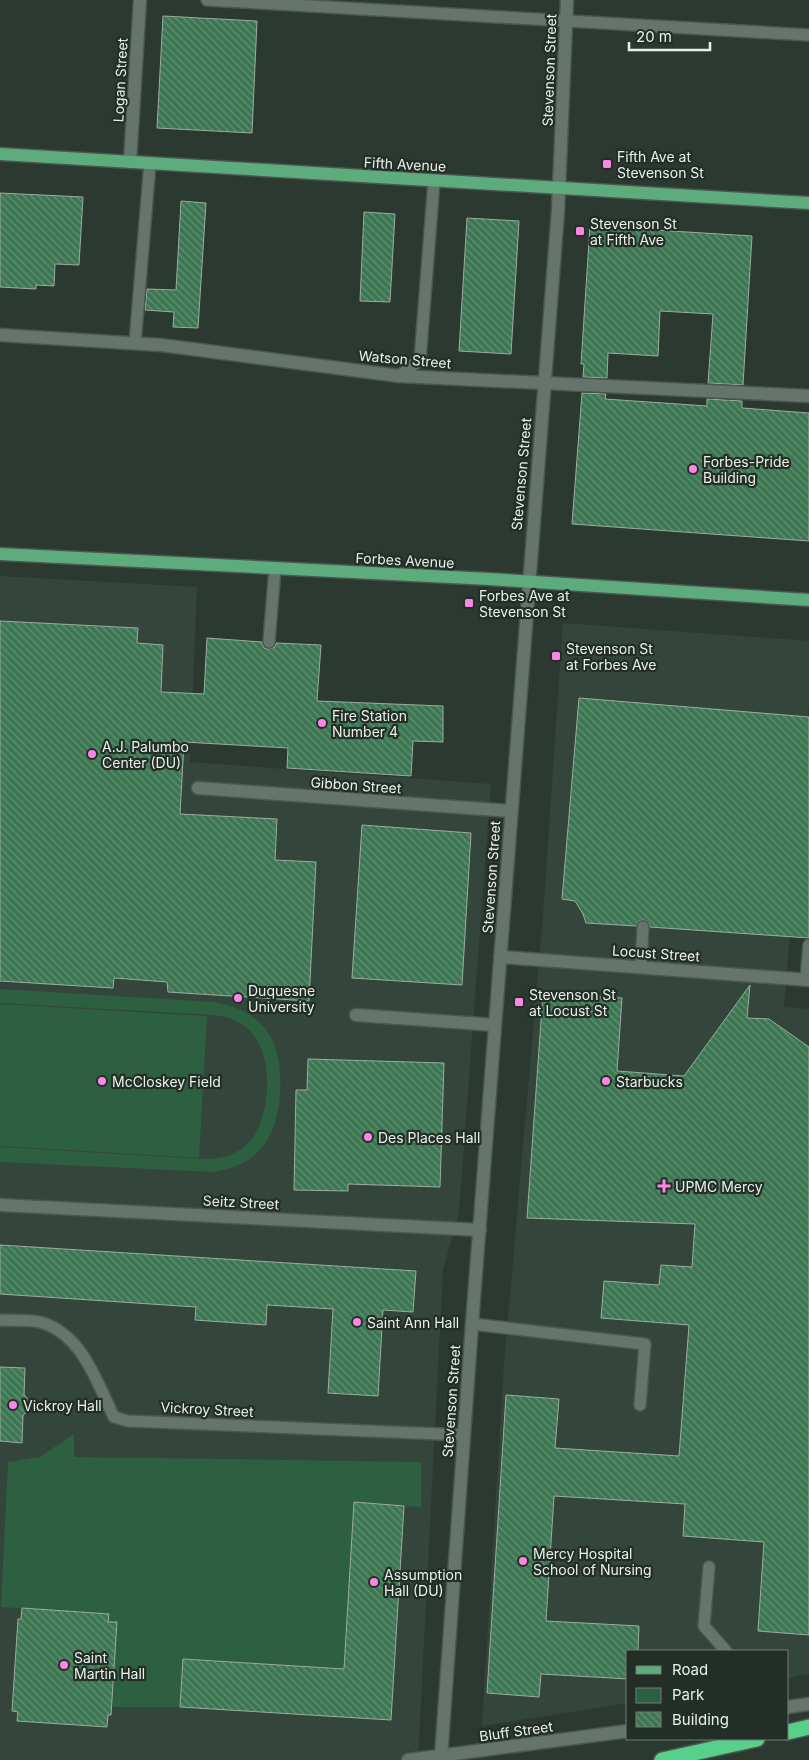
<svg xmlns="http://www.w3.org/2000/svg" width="809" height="1760" font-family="Inter,sans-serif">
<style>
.built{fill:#34463b}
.green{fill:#2d5f41}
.building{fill:url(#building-back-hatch);stroke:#9caca1}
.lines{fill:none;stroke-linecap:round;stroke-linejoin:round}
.lane-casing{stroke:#4b564f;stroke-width:14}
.street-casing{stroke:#4b564f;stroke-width:15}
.primary-casing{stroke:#4b564f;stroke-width:15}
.highway-casing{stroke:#4b564f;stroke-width:18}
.lane{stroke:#66756b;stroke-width:11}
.street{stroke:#66756b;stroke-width:12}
.primary{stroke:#5dac7e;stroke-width:12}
.highway{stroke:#57d08b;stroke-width:15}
.poi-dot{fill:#fc86e4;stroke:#222e26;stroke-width:2}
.labels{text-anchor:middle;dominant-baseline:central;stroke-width:4.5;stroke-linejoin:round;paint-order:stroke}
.street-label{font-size:14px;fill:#e9f1eb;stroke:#222e26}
.poi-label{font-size:14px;fill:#e9f1eb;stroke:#222e26;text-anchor:start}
</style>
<defs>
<pattern id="building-back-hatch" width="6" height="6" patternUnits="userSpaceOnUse" patternTransform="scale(1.25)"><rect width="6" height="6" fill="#3d7653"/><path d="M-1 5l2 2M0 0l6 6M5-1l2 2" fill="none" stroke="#629174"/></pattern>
</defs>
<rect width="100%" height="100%" fill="#2c3930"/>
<path class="built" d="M0 576 197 587 190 762 491 784 459 1212 443 1270 418 1760H0Z
M563 623 809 641V703L784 1007 809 1009V1674L788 1678V1651H628V1703L482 1726 504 1364 543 916Z"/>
<path class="green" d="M0 989 214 1002C266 1011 283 1043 280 1093 277 1137 259 1166 212 1172L0 1162V1147L205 1159C249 1159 264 1129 267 1090 269 1053 256 1018 213 1015L0 1003Z
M0 1004 207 1016 199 1158 0 1146Z
M74 1434V1457L421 1462V1507L354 1503 344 1669 183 1659 180 1707H112L117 1623 108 1622 109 1614 1 1607 8 1462 40 1457Z"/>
<path class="building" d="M163 16 257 21 252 133 157 128Z
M0 193 83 197 79 265 55 264 54 286 36 285V289L0 287Z
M181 201 206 203 198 328 173 327 174 312 145 310 147 289 176 290Z
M364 212 395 214 390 302 360 301Z
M467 218 519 221 511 354 459 351Z
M590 226 752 236 743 385 708 383 713 314 660 311 658 356 608 353 607 378 583 377 584 364H581Z
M582 393 606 394 605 399 707 406V399L742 401V408L809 413V541L572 524Z
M0 621 138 628 137 643 163 645 161 692 204 694 207 638 262 642 264 648 269 649 275 647 276 643 321 645 317 701 443 706V742L413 741 411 776 287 768 288 748 184 742 180 814 277 819 275 860 316 862 309 1001 168 992 167 982 114 978 113 988 0 981Z
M579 698 809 717V938L650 927 649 923 644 920 639 921 636 926 586 923 583 914 575 901 562 899Z
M362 825 471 833 462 985 352 978Z
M750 985 747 1018 769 1019 809 1047V1635L758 1631 764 1542 683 1536 685 1504 554 1496 546 1621 639 1626 638 1651H628V1679L541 1674 539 1697 487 1693 506 1395 559 1399 555 1448 679 1456 689 1325 601 1318 604 1281 659 1285 661 1265 692 1267 695 1224 527 1218 543 993 622 998 617 1071 684 1076Z
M308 1059 444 1063 440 1187 348 1184V1191L294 1190 296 1090H307Z
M0 1245 416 1271 413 1312 383 1310 378 1396 328 1393 333 1309 267 1305 266 1325 195 1320 196 1307 0 1294Z
M0 1367 25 1368 24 1395 27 1398V1412L23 1415 22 1443 0 1441Z
M354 1502 404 1506 391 1720 180 1707 183 1659 344 1669Z
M22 1608 109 1614 108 1622H117L111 1715H108L107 1727 17 1721 18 1712 12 1711 18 1619H21Z"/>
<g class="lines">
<defs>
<path id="lane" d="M207 0 809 35
M135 343 150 163
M399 376 420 360 434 181
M269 642 275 568
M641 967 643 927
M806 980 809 945
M0 1320C13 1321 31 1319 43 1323 83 1336 97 1383 114 1417L128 1421 464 1435
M472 1324 645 1344 640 1405
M709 1567 704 1626 726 1651"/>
<path id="street" d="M130 162 140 0
M0 335 161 345 399 376 809 396
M198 788 511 811
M500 957 809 980
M356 1015 495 1025
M0 1205 480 1230
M788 1707 809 1704
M441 1757 472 1324 558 211 567 0
M408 1760 628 1731"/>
<path id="primary" d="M0 154 809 203
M0 554 489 579 809 600"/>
<path id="highway" d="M788 1732 809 1727
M662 1760 757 1739"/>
</defs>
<use href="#lane" class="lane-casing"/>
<use href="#street" class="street-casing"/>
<use href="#primary" class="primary-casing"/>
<use href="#highway" class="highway-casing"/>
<use href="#lane" class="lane"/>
<use href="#street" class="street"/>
<use href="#primary" class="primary"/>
<use href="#highway" class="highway"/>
</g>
<g class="poi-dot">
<rect x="602" y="159" width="10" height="10" rx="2.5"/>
<rect x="575" y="226" width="10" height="10" rx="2.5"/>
<circle cx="693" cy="469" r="5"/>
<rect x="464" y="598" width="10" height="10" rx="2.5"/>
<rect x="551" y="651" width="10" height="10" rx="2.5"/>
<circle cx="322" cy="723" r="5"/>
<circle cx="92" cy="754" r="5"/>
<circle cx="238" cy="998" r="5"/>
<rect x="514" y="997" width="10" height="10" rx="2.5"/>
<circle cx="102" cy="1081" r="5"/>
<circle cx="606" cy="1081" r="5"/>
<circle cx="368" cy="1137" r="5"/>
<path d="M661.5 1178.5h5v5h5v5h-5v5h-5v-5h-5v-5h5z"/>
<circle cx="357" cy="1322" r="5"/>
<circle cx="13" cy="1405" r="5"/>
<circle cx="523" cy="1561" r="5"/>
<circle cx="374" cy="1582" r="5"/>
<circle cx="64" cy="1665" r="5"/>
</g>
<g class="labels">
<g class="street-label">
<text transform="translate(549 70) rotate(-88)">Stevenson Street</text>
<text transform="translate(120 80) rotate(-87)">Logan Street</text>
<text transform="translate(405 164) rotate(3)">Fifth Avenue</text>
<text transform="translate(405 359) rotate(5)">Watson Street</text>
<text transform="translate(521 474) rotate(-85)">Stevenson Street</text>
<text transform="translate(405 560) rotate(3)">Forbes Avenue</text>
<text transform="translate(356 785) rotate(4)">Gibbon Street</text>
<text transform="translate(491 877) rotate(-86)">Stevenson Street</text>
<text transform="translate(656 953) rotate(4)">Locust Street</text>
<text transform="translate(241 1202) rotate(3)">Seitz Street</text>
<text transform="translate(451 1401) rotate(-86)">Stevenson Street</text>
<text transform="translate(207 1409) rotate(3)">Vickroy Street</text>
<text transform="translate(516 1731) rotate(-8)">Bluff Street</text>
</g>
<g class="poi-label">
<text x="617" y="156">Fifth Ave at<tspan x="617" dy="16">Stevenson St</tspan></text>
<text x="590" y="223">Stevenson St<tspan x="590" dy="16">at Fifth Ave</tspan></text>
<text x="703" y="461">Forbes-Pride<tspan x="703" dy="16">Building</tspan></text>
<text x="479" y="595">Forbes Ave at<tspan x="479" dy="16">Stevenson St</tspan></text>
<text x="566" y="648">Stevenson St<tspan x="566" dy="16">at Forbes Ave</tspan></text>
<text x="332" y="715">Fire Station<tspan x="332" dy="16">Number 4</tspan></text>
<text x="102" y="746">A.J. Palumbo<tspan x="102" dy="16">Center (DU)</tspan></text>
<text x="248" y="990">Duquesne<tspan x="248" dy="16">University</tspan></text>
<text x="529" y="994">Stevenson St<tspan x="529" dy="16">at Locust St</tspan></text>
<text x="112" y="1081">McCloskey Field</text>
<text x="616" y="1081">Starbucks</text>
<text x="378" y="1137">Des Places Hall</text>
<text x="675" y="1186">UPMC Mercy</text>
<text x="367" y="1322">Saint Ann Hall</text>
<text x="23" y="1405">Vickroy Hall</text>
<text x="533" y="1553">Mercy Hospital<tspan x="533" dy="16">School of Nursing</tspan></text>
<text x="384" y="1574">Assumption<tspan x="384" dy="16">Hall (DU)</tspan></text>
<text x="74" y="1657">Saint<tspan x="74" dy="16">Martin Hall</tspan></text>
</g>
</g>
<rect x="626" y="1650" width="162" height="90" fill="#222e26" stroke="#727c75"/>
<rect x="636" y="1666" width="25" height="8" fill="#5dac7e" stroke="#727c75"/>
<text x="672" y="1675" font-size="15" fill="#e9f1eb">Road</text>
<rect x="636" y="1688" width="25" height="15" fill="#2d5f41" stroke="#727c75"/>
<text x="672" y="1700" font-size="15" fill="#e9f1eb">Park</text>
<rect x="636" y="1712" width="25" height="15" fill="url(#building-back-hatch)" stroke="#727c75"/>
<text x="672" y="1725" font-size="15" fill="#e9f1eb">Building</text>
<path d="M629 42v8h81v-8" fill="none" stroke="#e9f1eb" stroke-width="2.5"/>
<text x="636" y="42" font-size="15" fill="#e9f1eb" stroke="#222e26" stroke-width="4" paint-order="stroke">20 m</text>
</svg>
